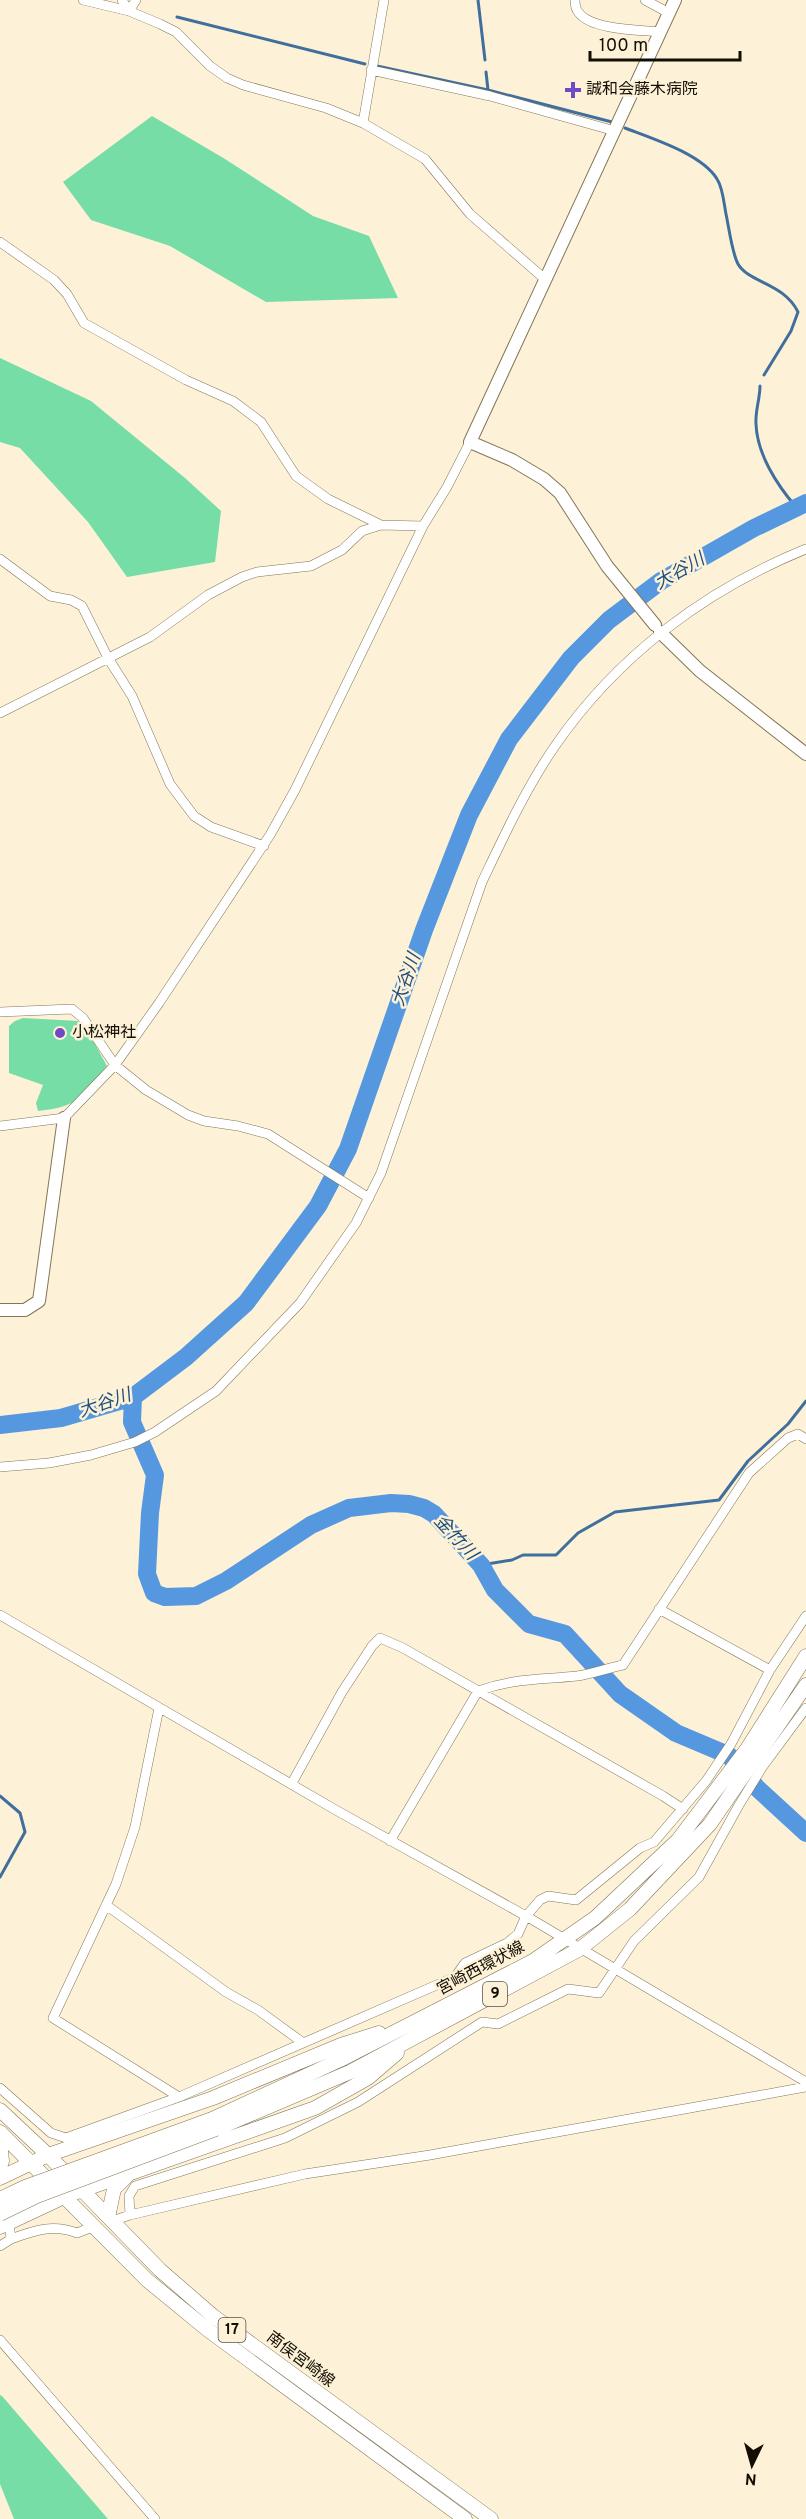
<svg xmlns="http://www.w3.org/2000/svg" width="806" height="2519" font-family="Overpass,'Noto Sans JP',sans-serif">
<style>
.forest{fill:#75dda5}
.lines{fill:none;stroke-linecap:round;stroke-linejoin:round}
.stream{stroke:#416f9d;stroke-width:3}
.river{stroke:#5598df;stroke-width:18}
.street-casing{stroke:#837657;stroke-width:10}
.secondary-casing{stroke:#837657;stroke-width:14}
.primary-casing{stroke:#837657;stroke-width:15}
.street{stroke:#fff;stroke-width:9}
.secondary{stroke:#fff;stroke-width:12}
.primary{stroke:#fff;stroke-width:14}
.primary-bridge-casing{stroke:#837657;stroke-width:15;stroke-linecap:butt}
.primary-bridge{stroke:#fff;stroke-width:14}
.poi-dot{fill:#704ac3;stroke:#fdf2d7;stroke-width:2}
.labels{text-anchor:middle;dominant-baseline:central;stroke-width:5;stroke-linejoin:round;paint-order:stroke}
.shield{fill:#fdf2d7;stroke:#585243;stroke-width:1.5}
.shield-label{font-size:15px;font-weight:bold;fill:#120e03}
.poi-label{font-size:16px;fill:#120e03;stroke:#fdf2d7;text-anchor:start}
.street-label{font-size:16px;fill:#120e03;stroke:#fdf2d7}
.water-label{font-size:18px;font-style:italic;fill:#1f4e7d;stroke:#fdf2d7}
</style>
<rect width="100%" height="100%" fill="#fdf2d7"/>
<path class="forest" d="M152 116 225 159 313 216 369 236 398 298 266 302 170 246 91 220 63 182Z
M0 358 91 401 185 478 221 511 215 562 127 577 88 522 20 448 0 442Z
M23 1018 79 1021 85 1026 107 1066C80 1097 82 1106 38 1111L36 1103 43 1085 9 1073V1026L15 1021Z
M0 2395 2 2396 108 2519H14L0 2484Z"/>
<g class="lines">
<path class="stream" d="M478 0 485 60
M177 17 365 64
M377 66 488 90
M486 72 488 90 612 122
M625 128C651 138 702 154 717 179 723 188 724 204 726 214 729 228 732 253 738 264 749 283 784 283 798 312L791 331 764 375
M760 386C760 399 755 411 756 424 757 454 777 485 796 507
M481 1565 512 1560 523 1555H556L578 1533 615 1512 719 1500 748 1461 788 1424 806 1401
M0 1796 20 1813 25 1832 0 1877"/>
<path class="river" d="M133 1397 132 1422 155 1475 150 1513 147 1574 154 1593 165 1597 196 1596 226 1581 311 1525 349 1508 391 1503 409 1504 424 1508 434 1514 481 1565 495 1590 529 1624 565 1634 620 1694 676 1733 728 1755 739 1765 756 1787 806 1833
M0 1425 61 1418 133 1397 186 1357 246 1303 318 1206 348 1149 424 930 469 815 509 739 571 658 609 620 661 581 754 528 806 503"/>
<defs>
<path id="street" d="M83 0 129 11 160 24 176 32 210 66 227 78 243 85 326 108 363 123 425 159 470 214 546 280
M122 0 129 11
M575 0C575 4 576 10 579 13 592 30 640 30 660 32
M645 0 669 13
M129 11 136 0
M371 70 490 96 615 131
M363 123 384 0
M0 242 54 280 67 294 84 323 186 380 233 401 261 422 296 476 328 499 381 525
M0 559 50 596 71 600 82 606 108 658 132 696 170 784 194 816 211 827 264 846
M0 713 150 637 208 595 242 577 257 572 311 566 342 550 362 531 381 525 423 526
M0 1012 72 1009 83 1018 115 1065 146 1090 188 1115 204 1121 238 1126 268 1134 369 1198
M0 1126 64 1118 115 1065 159 1003 270 835 295 790 423 526 447 487 470 442
M0 1467 49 1463 91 1455 135 1442 155 1432 216 1391 300 1303 356 1223 381 1173 482 882C504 836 526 788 555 746 617 656 705 590 806 549
M659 1609 770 1670
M0 1615 334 1809 526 1916 806 2082
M159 1708 135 1827 116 1884 53 2018 179 2097
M292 1783 342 1692 372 1646 380 1638 403 1648 663 1796 683 1809
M390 1841 478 1691C514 1678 540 1680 577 1676 592 1674 608 1668 623 1665L749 1473 788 1438 798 1434 806 1439
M106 1905 226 1992 258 2010 302 2042
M0 2088 51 2133 66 2138 179 2097 455 1977 465 1963 507 1943 518 1934 526 1916 540 1900 548 1896 576 1900 640 1848 654 1842 706 1781 731 1744 770 1670 806 1616
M130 2215 129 2196 135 2186 285 2138 358 2102 482 2022 498 2024 568 1989 599 1993 634 1941 699 1877 739 1805 763 1766 806 1708
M112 2221 130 2215 305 2174 430 2155 806 2087
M11 2239C35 2230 53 2224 77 2233L95 2226
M0 2246 11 2239 9 2223
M0 2340 155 2519"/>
<path id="secondary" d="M655 625 607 566 560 493 544 479 512 460 470 442 675 0
M660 632 700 671 806 754
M0 1310H25L39 1301 64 1118"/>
<path id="primary" d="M0 2110 48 2155 160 2270 213 2316 491 2519
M212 2119 340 2060 533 1961 595 1918 678 1840 747 1749 806 1656
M216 2129 350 2072 580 1949 630 1909 710 1824 806 1685
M0 2132 147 2280 208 2330 465 2519
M0 2141 2 2161 0 2167
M0 2178 48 2155 213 2098 341 2045 379 2033
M108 2217 114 2189 126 2177
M0 2227 66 2196 315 2108 368 2078 397 2053"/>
</defs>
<use href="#street" class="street-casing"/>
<use href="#secondary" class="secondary-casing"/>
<use href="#primary" class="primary-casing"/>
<use href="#street" class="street"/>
<use href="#secondary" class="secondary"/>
<use href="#primary" class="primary"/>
<defs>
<path id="primary-bridge" d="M0 2199 25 2187 212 2119
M0 2214 37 2196 216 2129"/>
</defs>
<use href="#primary-bridge" class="primary-bridge-casing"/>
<use href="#primary-bridge" class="primary-bridge"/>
</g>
<g class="poi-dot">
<path d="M570 81h6v6h6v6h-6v6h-6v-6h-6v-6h6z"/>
<circle cx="60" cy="1033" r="6"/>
</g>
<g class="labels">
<g class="shield">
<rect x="483" y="1982" width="24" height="24" rx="4.5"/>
<rect x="218.5" y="2318" width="27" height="24" rx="4.5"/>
</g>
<g class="shield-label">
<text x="495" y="1994">9</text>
<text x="232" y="2330">17</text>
</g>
<g class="poi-label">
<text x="586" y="90">誠和会藤木病院</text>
<text x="72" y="1033">小松神社</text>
</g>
<g class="street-label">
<text transform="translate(481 1969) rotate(-28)">宮崎西環状線</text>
<text transform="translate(300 2360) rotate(37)">南俣宮崎線</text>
</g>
<g class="water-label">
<text transform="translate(680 572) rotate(-30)">大谷川</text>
<text transform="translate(407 980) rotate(-71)">大谷川</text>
<text transform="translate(105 1404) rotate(-19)">大谷川</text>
<text transform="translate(455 1538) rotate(47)">金竹川</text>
</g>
</g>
<g transform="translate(752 2465) rotate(185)" stroke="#fdf2d7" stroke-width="4.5" paint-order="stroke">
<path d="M0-4.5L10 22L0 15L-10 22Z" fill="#120e03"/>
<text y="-9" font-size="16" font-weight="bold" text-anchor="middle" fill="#120e03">N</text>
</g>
<path d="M590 51v9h150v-9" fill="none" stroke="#120e03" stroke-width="3"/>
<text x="599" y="51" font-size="18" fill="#120e03" stroke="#fdf2d7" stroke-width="4.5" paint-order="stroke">100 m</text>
</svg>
